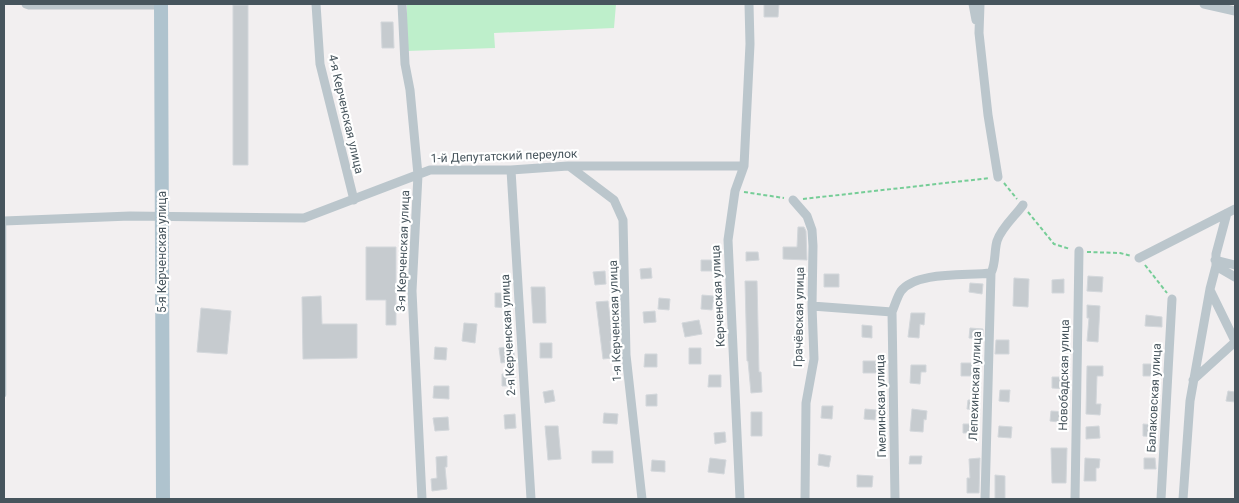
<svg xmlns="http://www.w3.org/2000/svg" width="1239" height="503" font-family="Roboto,sans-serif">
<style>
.green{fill:#beefcb}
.building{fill:#c6cbcf;stroke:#d3d7db}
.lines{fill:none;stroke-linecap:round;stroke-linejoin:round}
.path{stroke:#76cd97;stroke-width:2;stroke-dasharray:4 2.5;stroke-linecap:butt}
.service{stroke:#bbc6cc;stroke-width:4.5}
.minor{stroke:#bbc6cc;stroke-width:9}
.primary{stroke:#afc3ce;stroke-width:14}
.labels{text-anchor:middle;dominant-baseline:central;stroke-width:4.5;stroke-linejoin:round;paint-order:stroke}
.street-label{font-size:12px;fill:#47555d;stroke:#fff}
</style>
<rect width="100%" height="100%" fill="#f2eff0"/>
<path class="green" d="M407 4H616L614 28 494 33 495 48 407 51Z"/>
<path class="building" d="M764 4H779L778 17H764Z
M233 5H248V165H233Z
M381 22H393L394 48H382Z
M798 227H804L806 231 807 260 783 259V247H797Z
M366 247H396V325H386V300H366Z
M746 252H758L759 260 746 261Z
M701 260H712V271H701Z
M651 268 652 278 641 279 640 269Z
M605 271 606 284 595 285 593 272Z
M824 274H839V287H824Z
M1088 276 1103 277 1102 292 1087 291Z
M1014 278 1029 279 1028 307 1013 306Z
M1064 279V293H1052V280Z
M745 281H757L759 372H761L762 392 751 393 748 361H747Z
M970 283 983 284 982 294 969 292Z
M531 287H545L546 323H533Z
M495 293H508V308L495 307Z
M702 295 714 296 712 310 701 309Z
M321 296 322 324H357V358L303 359 302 297Z
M659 298 670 299 669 310 658 309Z
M608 301 613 341H610L612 358 603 359 596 302Z
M1087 305 1100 306 1098 342 1087 341 1089 318H1087Z
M201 308 231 311 227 354 197 352Z
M655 311 656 322 644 323 643 312Z
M911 313H925L924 325 920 324 919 338 908 337Z
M1146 315 1162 317V327L1145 326Z
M699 320 702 334 685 337 682 323Z
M464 323 477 324 475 343 462 341Z
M862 325 872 326V338L862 337Z
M970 328 983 329V339L969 338Z
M996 340H1009V354H995Z
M540 343H552V358H540Z
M513 346 515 361 501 363 499 348Z
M435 347 447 348 446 360 434 359Z
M689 348H701V364H689Z
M645 354H657V367H644Z
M863 361H879L880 373H863Z
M961 363H980L979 376H961Z
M1143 364H1159V376H1143Z
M911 365H926V372H921L920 384 910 383Z
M1087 366H1103V376H1097L1096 404H1101L1100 415 1086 414Z
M502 374H515L516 386H502Z
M709 375H721V387H708Z
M1052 377H1066V389L1052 388Z
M434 386H449V399L433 398Z
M553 390 555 401 545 403 543 392Z
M1000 390H1010L1009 402 999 401Z
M1228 391 1235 392V402L1226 401Z
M657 394V406H646V395Z
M968 400H979L978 410 967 409Z
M822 406H833L832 419 821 418Z
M865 409 876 410 875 420 864 419Z
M912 409 927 411 926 420 924 419 923 432 910 431Z
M1051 411 1067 412 1066 423 1050 421Z
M751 412H762V436H751Z
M604 413 618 414 617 424 603 423Z
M515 414 516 428 505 429 504 415Z
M448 417 449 430 435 431 433 418Z
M963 424H977V433H963Z
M1143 424 1156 425V437L1143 436Z
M545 426H558L561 459 548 460Z
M999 426 1012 427 1011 438 998 437Z
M1099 426 1100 438 1086 439V427Z
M725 432 726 442 715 444 714 433Z
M1051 448H1067L1066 483H1052Z
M592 451H613V463H592Z
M819 454 831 456 829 467 818 465Z
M447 456V467H445L447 489 432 491 431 479 437 478 436 457Z
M910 456H922L921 464H909Z
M710 458 726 460 724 474 708 472Z
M980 458 979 493H967V478H970L969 459Z
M1085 458 1100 459 1099 468H1096V481H1084Z
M1144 458H1155L1156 469H1144Z
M652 460 665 461V472L651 471Z
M857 475 873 476 872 487H857Z
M995 475 1005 476V499H995Z"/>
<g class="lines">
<path class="path" d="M1004 183 1017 199
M744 192 784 198
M803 199 990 178
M1028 212 1054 244 1070 249
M1087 252 1120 253 1132 256
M1145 265 1167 293"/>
<path class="service" d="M4 221V395"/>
<path class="minor" d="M26 4 29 5H161
M316 4 320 64 354 200
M402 4 405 64 410 90 418 175 412 291 422 499
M973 4 976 20
M980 4 979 33 988 115 998 177
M1204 4 1235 11
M569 166 614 200 623 220 626 355 642 499
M511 170 531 499
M793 200 807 216 812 230 813 246 812 306 814 359 806 403 805 499
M4 221 130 216 304 218 430 170H511L568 166H744
M1139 258 1235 209
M1215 260 1235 265
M1216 266 1235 277
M1210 290 1235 341
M812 306 892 312C895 305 897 297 901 291 916 271 967 276 991 273 996 263 994 252 997 241 1001 228 1015 216 1023 205
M892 312 895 499
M1193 380 1235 342
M740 499 728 240 735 191 744 166 750 44 749 4
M985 499 991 273
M1075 499 1079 251
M1161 499 1172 299
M1183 499 1190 401 1210 289 1216 266V254L1227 213"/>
<path class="primary" d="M161 4 163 499"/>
</g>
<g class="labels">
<g class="street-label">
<text transform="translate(346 114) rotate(77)">4-я Керченская улица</text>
<text transform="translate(504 156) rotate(-2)">1-й Депутатский переулок</text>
<text transform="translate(403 251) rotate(-88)">3-я Керченская улица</text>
<text transform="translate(162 252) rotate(-90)">5-я Керченская улица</text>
<text transform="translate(718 296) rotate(-93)">Керченская улица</text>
<text transform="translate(799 317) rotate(-89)">Грачёвская улица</text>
<text transform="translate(615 321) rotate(-92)">1-я Керченская улица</text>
<text transform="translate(508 335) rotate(-93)">2-я Керченская улица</text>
<text transform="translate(1064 375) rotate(-89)">Новобадская улица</text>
<text transform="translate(975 386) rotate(-88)">Лепехинская улица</text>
<text transform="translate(1154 398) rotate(-87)">Балаковская улица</text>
<text transform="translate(881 406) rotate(-91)">Гмелинская улица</text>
</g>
</g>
<rect width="1239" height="503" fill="none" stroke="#47555d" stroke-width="10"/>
</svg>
